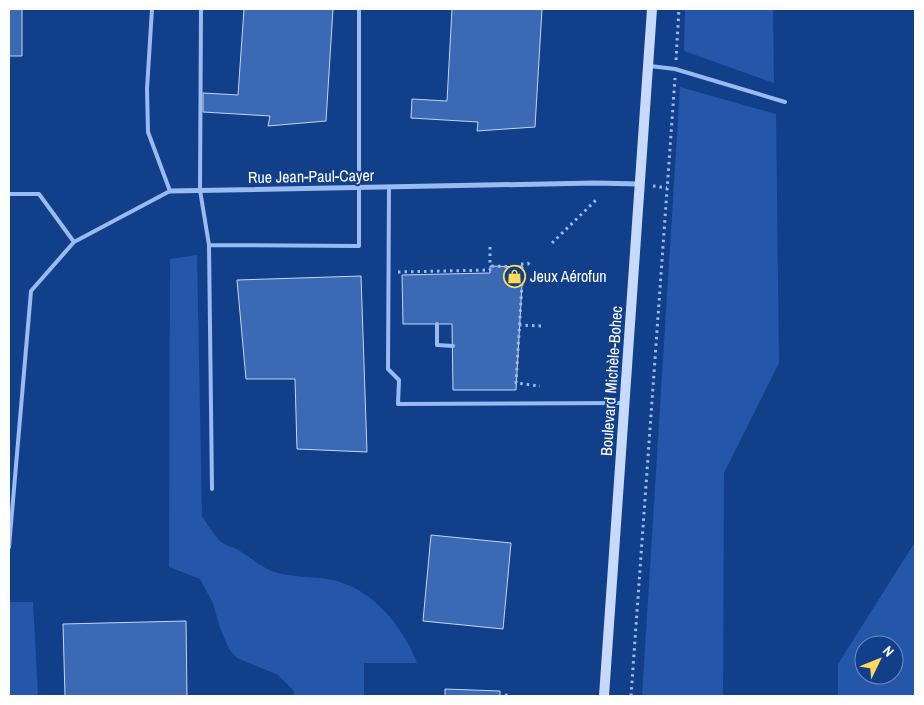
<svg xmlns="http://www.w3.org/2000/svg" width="924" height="705" font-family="'Archivo Narrow',sans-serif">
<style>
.green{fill:#2457a9;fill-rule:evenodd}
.building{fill:#3b69b4;stroke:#c0d7fc}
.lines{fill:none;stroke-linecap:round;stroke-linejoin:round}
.path{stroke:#99bbf1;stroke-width:3;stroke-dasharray:2.5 4;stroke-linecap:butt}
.lane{stroke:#99bbf1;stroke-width:4}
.street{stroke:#99bbf1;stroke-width:5}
.secondary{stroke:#c7dafb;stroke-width:10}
.labels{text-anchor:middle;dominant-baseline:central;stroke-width:4;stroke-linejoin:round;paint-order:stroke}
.street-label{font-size:16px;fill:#fff;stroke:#123f8a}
.poi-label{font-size:16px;fill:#fff;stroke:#123f8a;text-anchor:start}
</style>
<rect width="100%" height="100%" fill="#123f8a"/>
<path class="green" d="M685 9H773L774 83 684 51Z
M680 87 776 114 779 363 724 473 723 696H642Z
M197 255 202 516C207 524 213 534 220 541 225 546 234 547 240 551 251 558 260 566 272 571 289 578 315 576 333 580 372 589 403 626 417 663H364V696H295L293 690 278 675 237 658 229 649 220 628 213 603 200 579 169 567 170 259Z
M915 542V696H838V664ZM864 645H894V675H864Z
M9 602H33L38 696H9Z"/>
<path class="building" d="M9 9H22V56H9Z
M244 9H333L326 121 268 126 270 116 203 112V93L238 95Z
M452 9H542L535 127 477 131 478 122 411 118 412 99 447 101Z
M490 266 523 267 516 390H453L452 324H403L402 275 490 273Z
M361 276 367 452 297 449 295 379H246L237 280Z
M431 535 511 543 503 629 423 621Z
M186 621 187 696H65L63 624Z
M445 689 500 691V696H445Z"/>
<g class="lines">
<path class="path" d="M676 60 679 9
M653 186 667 188
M552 243 596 200
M490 247V266
M520 267H523L516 383 540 386
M398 272 490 270V266L520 267V264H528L531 260
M519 325 542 326
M506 696V695L510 696
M631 696 675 78"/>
<path class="lane" d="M201 9 200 190 209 245 212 489
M650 66 675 69 785 102
M389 187 388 369 399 380 398 404 623 403
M9 194H39L74 242
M209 245 359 246V9
M437 324V345L453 346
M9 547 31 291 74 242 170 191 148 132 147 89 152 9"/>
<path class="street" d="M170 191 595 183 639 184"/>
<path class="secondary" d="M604 696 652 9"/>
</g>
<defs>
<symbol id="shop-ring" viewBox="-11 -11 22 22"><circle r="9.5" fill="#123f8a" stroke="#ffda59" stroke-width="1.5"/><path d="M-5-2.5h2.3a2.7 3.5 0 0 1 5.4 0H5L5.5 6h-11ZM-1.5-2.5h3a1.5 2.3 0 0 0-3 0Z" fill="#ffda59"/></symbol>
</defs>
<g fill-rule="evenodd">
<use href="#shop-ring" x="502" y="264" width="25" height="25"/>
</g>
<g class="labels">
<g class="street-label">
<text transform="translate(311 176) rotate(-1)">Rue Jean-Paul-Cayer</text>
<text transform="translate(611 381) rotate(-86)">Boulevard Michèle-Bohec</text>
</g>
<g class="poi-label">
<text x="530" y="276">Jeux Aérofun</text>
</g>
</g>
<rect width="924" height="705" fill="none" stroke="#ffffff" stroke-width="20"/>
<g transform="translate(879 660) rotate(47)"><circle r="24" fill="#123f8a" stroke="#718cb9"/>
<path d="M0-4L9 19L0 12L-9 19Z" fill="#ffda59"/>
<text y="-8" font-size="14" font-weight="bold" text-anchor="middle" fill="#ffffff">N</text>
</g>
</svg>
